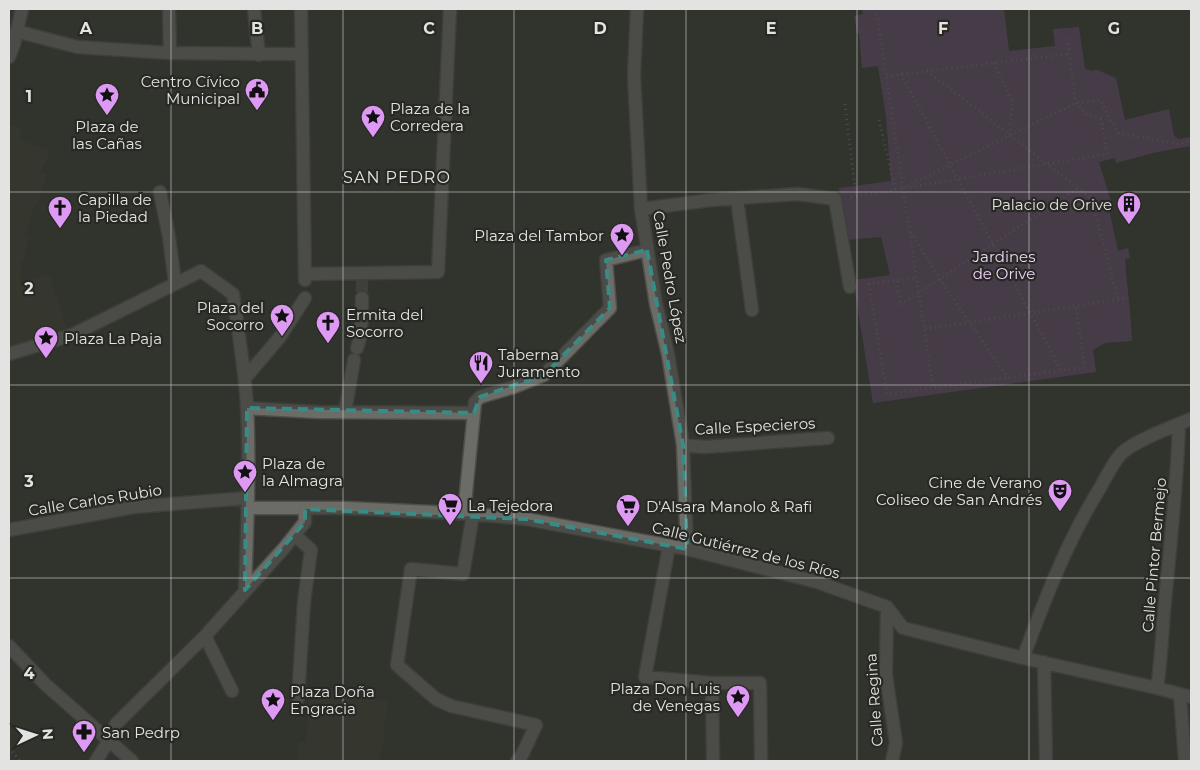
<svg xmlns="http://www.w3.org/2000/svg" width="1200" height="770" font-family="Montserrat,sans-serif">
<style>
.built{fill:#3b3c32}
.green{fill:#614769}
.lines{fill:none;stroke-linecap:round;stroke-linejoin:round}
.minor-tunnel{stroke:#4d4e49;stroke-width:12;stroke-dasharray:12 6;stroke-linecap:butt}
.minor-casing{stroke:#4e4f4b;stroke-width:15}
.path{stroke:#6b6c67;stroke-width:3;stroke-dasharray:1 4;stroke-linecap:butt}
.minor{stroke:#6b6c66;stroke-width:12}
.marked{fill:none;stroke:#398c85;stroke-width:4;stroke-dasharray:10 6;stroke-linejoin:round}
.grid{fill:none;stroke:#e3e4e1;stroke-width:1;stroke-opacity:0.55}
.labels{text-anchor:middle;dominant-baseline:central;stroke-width:4.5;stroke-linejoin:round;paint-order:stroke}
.poi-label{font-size:15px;fill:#e3e4e1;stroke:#282924;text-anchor:start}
.park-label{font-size:15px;fill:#f2d1fc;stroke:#282924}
.street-label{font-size:15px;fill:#e3e4e1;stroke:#282924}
.neighbourhood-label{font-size:16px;letter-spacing:1px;fill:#e3e4e1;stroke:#282924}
.grid-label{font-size:16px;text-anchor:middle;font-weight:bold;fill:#e3e4e1;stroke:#282924;stroke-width:4.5;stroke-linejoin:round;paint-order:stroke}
</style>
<rect width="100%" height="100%" fill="#32332e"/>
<path class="built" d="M9 124 21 129 19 140 51 151 40 172 47 174 38 204H35L25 236 29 238 24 252 27 253 24 261H21L20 286 31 283V280L45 275 53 277 50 278 67 328 9 348Z
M327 689 388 702 383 729 385 730 383 748 378 761H297L299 742H306L310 696 326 697Z"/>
<path class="green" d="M862 9H1004L1009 51 1055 46 1053 29 1079 27 1085 69 1094 71 1095 69 1116 78 1125 120 1169 109 1174 136 1179 139 1191 137V146L1157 152 1116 163 1115 158 1099 162 1111 202 1106 205 1110 214 1118 251 1128 248 1130 258 1125 259C1127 287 1131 313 1132 341L1105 343 1093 350 1096 372 873 403 853 280 890 275 881 237 846 240 839 188 891 181 886 117 878 66 862 68 859 33H857L854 16 863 14Z"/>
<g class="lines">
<path class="minor-tunnel" d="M362 280V298"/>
<defs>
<path id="minor" d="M169 9 170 53
M254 9 259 55
M301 9 305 280
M637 9 634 75 641 209 656 304 668 354 683 445 687 549
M16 31 77 47 170 53 302 54
M9 57 14 44 22 9
M160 192 169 237 175 283
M737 199 752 310
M641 209 711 200 798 194 835 199 850 287
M305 274 438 272 450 9
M357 348 361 335 362 298
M9 354 72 335 201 271 233 294C238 332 245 369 247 407 250 468 247 529 245 590
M245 378 280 337 305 298
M247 408 318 412 474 413
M345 412 354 360
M683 445 705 447 828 438
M247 508H346L473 514 526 519 687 549 817 582 887 607 903 628 1023 658 1157 688 1191 697
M464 513 475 402 480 397 514 387 544 375 610 308 606 260 647 250
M473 514 463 574 411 569 397 665 436 699 451 706 536 725 522 755 517 761
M9 530 134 507 247 498
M295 535 311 550 304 602 298 698
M669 546 645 677 712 683H760L761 761
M887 607 886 675 896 743 892 761
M205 636 232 691
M9 646 45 684 132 761
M1023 658C1045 599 1067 541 1100 488 1106 477 1112 465 1120 455 1131 442 1174 426 1191 419
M1044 662 1046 761
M712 683 713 761
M1157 688C1161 662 1162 637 1164 611 1170 549 1177 487 1179 424
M1180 695 1185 761
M96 761 109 740 116 724 205 636 285 547 305 522V509"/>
</defs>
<use href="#minor" class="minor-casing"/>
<path class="path" d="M876 9 933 387
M994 63 1012 101 1010 136
M927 71 1091 198 1118 299
M901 74 1061 370
M887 76 1069 54
M845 104 856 196
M879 120 895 189
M907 186 1076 103 1100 100 1118 133 1177 144 1191 141
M851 197 1107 154 1101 119 1087 115 1076 103 1069 54V39
M911 232 940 279 1007 377
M897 281 900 305 1078 188
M868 284 917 278
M869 284 887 394 1085 367 1076 306
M925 329 1128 298
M9 748 20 761"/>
<use href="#minor" class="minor"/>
</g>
<path d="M0 0H1200V770H0ZM647 250 683 445 687 549 526 519 305 509V522L245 590 247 408 474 413 480 397 544 375 610 308 606 260Z" fill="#32332e" fill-opacity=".55" fill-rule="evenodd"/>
<path class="marked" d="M647 250 683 445 687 549 526 519 305 509V522L245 590 247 408 474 413 480 397 544 375 610 308 606 260Z"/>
<path class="grid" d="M171 9V761M343 9V761M514 9V761M686 9V761M857 9V761M1029 9V761M9 192H1191M9 385H1191M9 578H1191"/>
<defs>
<symbol id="civic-pin" viewBox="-11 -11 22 30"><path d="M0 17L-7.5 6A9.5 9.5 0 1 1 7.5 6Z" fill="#dd99f3" stroke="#282924"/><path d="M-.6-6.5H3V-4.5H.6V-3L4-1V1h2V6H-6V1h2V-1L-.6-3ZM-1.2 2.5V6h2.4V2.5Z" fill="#111"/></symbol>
<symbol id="sight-pin" viewBox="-11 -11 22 30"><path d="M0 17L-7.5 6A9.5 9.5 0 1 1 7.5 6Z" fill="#dd99f3" stroke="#282924"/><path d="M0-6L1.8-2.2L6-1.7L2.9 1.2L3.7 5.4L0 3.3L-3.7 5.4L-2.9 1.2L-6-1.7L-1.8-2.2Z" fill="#111"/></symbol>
<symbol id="building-pin" viewBox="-11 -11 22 30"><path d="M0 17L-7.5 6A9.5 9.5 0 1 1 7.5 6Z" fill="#dd99f3" stroke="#282924"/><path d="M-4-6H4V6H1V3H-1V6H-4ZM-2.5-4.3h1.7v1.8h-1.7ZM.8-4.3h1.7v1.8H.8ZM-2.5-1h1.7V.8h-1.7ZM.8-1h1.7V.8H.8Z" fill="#111"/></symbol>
<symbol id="church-pin" viewBox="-11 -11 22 30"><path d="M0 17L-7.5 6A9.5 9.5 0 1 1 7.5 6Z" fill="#dd99f3" stroke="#282924"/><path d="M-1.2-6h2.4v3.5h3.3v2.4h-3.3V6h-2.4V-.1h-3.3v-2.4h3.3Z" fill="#111"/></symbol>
<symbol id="restaurant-pin" viewBox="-11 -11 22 30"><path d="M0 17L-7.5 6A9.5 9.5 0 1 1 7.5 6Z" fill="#dd99f3" stroke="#282924"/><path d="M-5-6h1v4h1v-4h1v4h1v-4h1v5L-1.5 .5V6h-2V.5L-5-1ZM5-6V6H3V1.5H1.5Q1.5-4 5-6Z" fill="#111"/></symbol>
<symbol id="theatre-pin" viewBox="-11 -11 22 30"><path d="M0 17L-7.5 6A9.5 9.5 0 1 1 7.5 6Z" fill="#dd99f3" stroke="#282924"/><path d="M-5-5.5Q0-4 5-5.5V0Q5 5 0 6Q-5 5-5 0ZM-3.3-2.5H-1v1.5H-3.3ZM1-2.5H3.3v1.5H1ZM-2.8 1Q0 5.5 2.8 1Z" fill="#111"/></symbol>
<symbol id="supermarket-pin" viewBox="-11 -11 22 30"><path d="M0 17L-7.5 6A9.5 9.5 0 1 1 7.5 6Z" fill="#dd99f3" stroke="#282924"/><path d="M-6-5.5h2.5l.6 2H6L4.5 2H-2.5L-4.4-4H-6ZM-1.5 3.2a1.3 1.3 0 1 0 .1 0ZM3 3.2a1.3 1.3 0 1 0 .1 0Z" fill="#111"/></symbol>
<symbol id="pharmacy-pin" viewBox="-11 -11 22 30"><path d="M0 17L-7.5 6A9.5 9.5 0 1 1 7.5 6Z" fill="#dd99f3" stroke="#282924"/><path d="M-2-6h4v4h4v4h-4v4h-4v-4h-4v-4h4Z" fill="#111"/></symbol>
</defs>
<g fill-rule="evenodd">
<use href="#civic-pin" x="243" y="76" width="28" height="38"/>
<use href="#sight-pin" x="93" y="81" width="28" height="38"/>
<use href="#sight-pin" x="359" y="103" width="28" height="38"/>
<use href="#building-pin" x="1115" y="190" width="28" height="38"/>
<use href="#church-pin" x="46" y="194" width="28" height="38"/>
<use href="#sight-pin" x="608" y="221" width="28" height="38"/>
<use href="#sight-pin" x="268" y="302" width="28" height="38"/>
<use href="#church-pin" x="314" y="309" width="28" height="38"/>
<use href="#sight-pin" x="32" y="324" width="28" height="38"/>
<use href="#restaurant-pin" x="467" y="349" width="28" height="38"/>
<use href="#sight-pin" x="231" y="458" width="28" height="38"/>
<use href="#theatre-pin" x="1046" y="477" width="28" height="38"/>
<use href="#supermarket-pin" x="436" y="491" width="28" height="38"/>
<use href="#supermarket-pin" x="614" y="492" width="28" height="38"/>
<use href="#sight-pin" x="724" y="683" width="28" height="38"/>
<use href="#sight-pin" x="259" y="686" width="28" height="38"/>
<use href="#pharmacy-pin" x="70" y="718" width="28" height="38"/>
</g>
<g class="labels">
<g class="poi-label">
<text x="240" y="81" text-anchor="end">Centro Cívico<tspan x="240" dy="17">Municipal</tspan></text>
<text x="390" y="108">Plaza de la<tspan x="390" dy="17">Corredera</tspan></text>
<text x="107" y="126" text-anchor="middle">Plaza de<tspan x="107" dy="17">las Cañas</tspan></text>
<text x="78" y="199">Capilla de<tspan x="78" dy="17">la Piedad</tspan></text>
<text x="1112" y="204" text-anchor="end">Palacio de Orive</text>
<text x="604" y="235" text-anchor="end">Plaza del Tambor</text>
<text x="264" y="307" text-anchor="end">Plaza del<tspan x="264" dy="17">Socorro</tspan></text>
<text x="346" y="314">Ermita del<tspan x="346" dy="17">Socorro</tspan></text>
<text x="64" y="338">Plaza La Paja</text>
<text x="498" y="354">Taberna<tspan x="498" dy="17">Juramento</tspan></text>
<text x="262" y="463">Plaza de<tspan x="262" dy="17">la Almagra</tspan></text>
<text x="1042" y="482" text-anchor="end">Cine de Verano<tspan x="1042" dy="17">Coliseo de San Andrés</tspan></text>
<text x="468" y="505">La Tejedora</text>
<text x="646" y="506">D'Alsara Manolo &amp; Rafi</text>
<text x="720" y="688" text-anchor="end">Plaza Don Luis<tspan x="720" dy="17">de Venegas</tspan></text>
<text x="290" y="691">Plaza Doña<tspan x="290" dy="17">Engracia</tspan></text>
<text x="102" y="732">San Pedrp</text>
</g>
<g class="park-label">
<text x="1004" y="256">Jardines<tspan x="1004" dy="17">de Orive</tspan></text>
</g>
<g class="street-label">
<text transform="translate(670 277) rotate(80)">Calle Pedro López</text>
<text transform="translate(755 426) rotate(-3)">Calle Especieros</text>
<text transform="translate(95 500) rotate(-9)">Calle Carlos Rubio</text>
<text transform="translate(746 550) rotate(14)">Calle Gutiérrez de los Ríos</text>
<text transform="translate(1154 555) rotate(-85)">Calle Pintor Bermejo</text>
<text transform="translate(874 700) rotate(-94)">Calle Regina</text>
</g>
<g class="neighbourhood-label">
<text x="397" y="177">SAN PEDRO</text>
</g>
</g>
<g class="grid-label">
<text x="86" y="34">A</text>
<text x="257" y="34">B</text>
<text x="429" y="34">C</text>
<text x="600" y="34">D</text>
<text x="771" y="34">E</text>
<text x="943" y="34">F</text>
<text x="1114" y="34">G</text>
<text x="29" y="102">1</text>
<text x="29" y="294">2</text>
<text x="29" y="487">3</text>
<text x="29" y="679">4</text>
</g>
<rect width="1200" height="770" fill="none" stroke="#e3e4e1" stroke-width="20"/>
<g transform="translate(35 735) rotate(86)" stroke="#282924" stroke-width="4" paint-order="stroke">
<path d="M0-4L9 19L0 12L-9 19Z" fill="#e3e4e1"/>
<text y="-8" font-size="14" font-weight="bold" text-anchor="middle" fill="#e3e4e1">N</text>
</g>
</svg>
